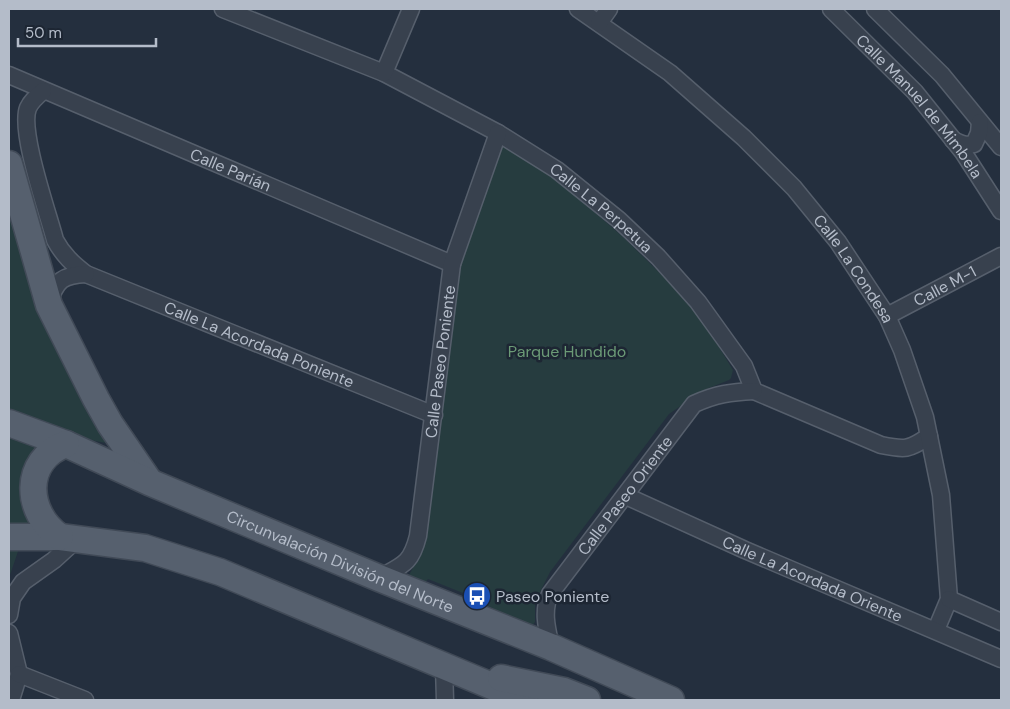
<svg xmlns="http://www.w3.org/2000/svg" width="1010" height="709" font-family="'DM Sans',sans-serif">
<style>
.green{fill:#263c3f}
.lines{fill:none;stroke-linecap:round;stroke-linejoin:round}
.minor-casing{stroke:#565f6c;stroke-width:19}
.primary-casing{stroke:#414a57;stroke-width:29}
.minor{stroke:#38414e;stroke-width:16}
.primary{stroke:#56606e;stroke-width:26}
.labels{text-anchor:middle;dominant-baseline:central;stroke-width:5;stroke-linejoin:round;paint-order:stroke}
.street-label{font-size:16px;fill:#b4bcc9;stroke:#1d2633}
.park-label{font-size:16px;fill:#6b9a76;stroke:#1d2633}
.poi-label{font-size:16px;fill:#b4bcc9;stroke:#1d2633;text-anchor:start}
</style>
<rect width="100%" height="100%" fill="#242f3e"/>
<path class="green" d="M501 145H506L561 183 623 237 668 281 703 321 733 370 731 378 729 380 704 390 669 414 550 572 535 602V622L531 627 526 626 468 595 428 579 424 584 410 577 409 575 422 552 424 544 459 258Z
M9 186 117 445 73 437 55 442 9 578Z"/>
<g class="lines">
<defs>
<g id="minor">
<path id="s1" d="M223 9 384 73 498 133 557 170 619 220 658 257 698 302 744 366 754 391 881 445C905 450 909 450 929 436"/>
<path id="s2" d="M578 9 670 73 744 138 794 188 838 242 887 316 902 350 925 417 941 495 949 599 936 630"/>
<path id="s3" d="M831 9 915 92 963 152 1001 211"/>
<path d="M875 9 942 75 1001 147"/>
<path d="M599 23 609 9"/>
<path d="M384 73 411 9"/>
<path id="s4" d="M9 75 452 264"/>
<path id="s5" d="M43 91C37 96 31 101 28 108 19 131 48 213 55 240 63 255 73 264 86 274L434 415"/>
<path d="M953 140C961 144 966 146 974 144L979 133 980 122"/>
<path d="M49 303C56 280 63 275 86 274"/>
<path id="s6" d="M887 316 1001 256"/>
<path id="s7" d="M626 496 745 550 1001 659"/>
<path id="s8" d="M379 578C403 565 411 564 418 536L452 264 498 133"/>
<path d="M949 599 1001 622"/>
<path d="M9 615 12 598 23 582 54 560 77 539"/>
<path d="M9 633 19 674 11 700"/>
<path id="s9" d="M551 647C547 629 542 611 550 594L694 404C716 394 731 392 754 391"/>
<path d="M444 667 445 700"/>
<path d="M19 674 85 700"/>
</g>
<g id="primary">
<path d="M9 164 49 305 96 399 110 424 149 481"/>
<path id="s10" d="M9 423 66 444 149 482 379 578 551 647 671 700"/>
<path d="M9 537H60L145 548 220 572 525 700"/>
<path d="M60 537C25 513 22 460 66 444"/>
<path d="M501 678 564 691 587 700"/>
</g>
</defs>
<use href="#minor" class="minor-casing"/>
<use href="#primary" class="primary-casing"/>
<use href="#minor" class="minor"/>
<use href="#primary" class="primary"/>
</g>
<defs>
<symbol id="bus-disc" viewBox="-11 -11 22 22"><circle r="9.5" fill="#1a4fb4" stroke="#1d2633"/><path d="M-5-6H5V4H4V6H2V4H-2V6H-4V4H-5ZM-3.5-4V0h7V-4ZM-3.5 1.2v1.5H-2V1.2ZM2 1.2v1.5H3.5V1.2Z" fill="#fff"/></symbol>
</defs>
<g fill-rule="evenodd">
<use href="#bus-disc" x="461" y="580" width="32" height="32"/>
</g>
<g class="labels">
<g class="street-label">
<text stroke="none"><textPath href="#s3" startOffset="132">Calle Manuel de Mimbela</textPath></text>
<text stroke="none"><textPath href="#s4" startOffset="241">Calle Parián</textPath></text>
<text stroke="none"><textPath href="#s1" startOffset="430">Calle La Perpetua</textPath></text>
<text stroke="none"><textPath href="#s2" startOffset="382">Calle La Condesa</textPath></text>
<text stroke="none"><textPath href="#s6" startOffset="65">Calle M-1</textPath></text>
<text stroke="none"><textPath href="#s5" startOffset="392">Calle La Acordada Poniente</textPath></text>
<text stroke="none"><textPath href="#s8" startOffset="236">Calle Paseo Poniente</textPath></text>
<text stroke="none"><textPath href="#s9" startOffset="178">Calle Paseo Oriente</textPath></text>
<text stroke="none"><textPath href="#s10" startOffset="359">Circunvalación División del Norte</textPath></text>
<text stroke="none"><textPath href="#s7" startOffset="204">Calle La Acordada Oriente</textPath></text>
</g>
<g class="park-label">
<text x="567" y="351">Parque Hundido</text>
</g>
<g class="poi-label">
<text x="496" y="596">Paseo Poniente</text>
</g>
</g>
<rect width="1010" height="709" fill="none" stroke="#b4bcc9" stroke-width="20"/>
<path d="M18 38v8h138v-8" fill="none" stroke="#b4bcc9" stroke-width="2.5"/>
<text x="25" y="38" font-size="15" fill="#b4bcc9" stroke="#1d2633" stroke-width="4" paint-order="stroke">50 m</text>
</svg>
